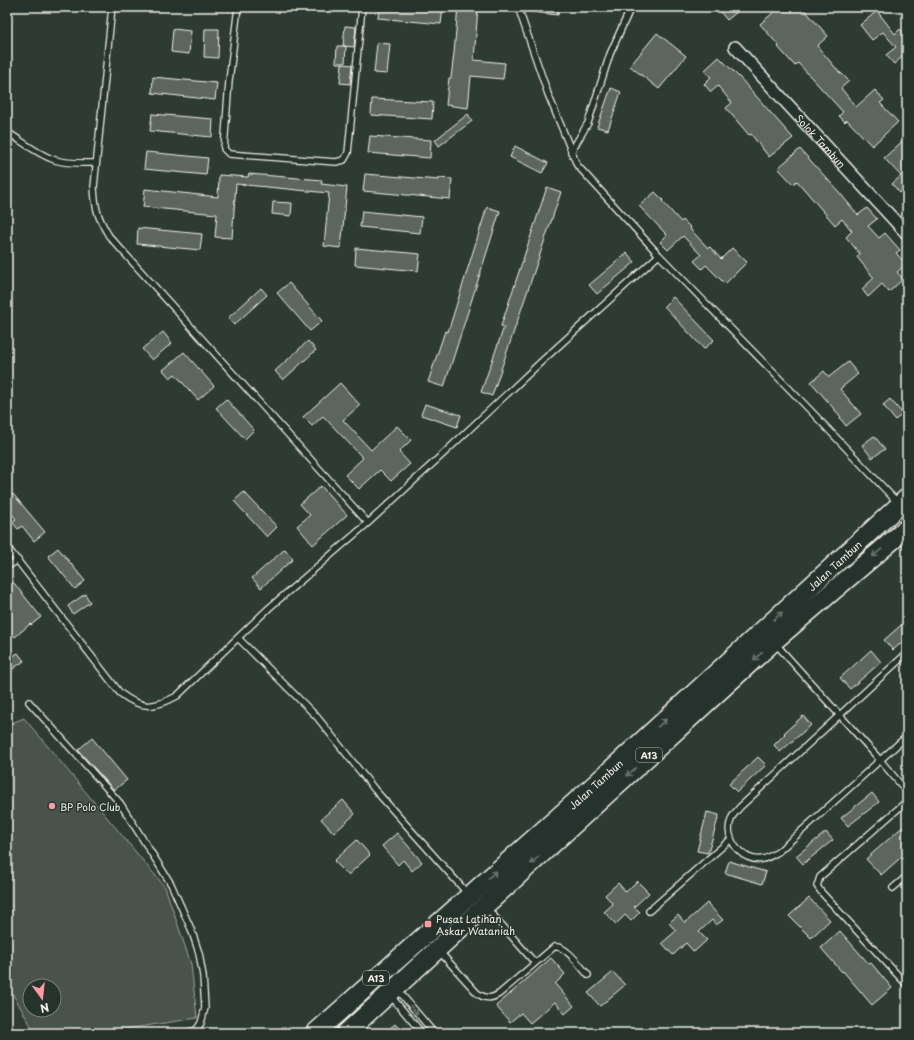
<svg xmlns="http://www.w3.org/2000/svg" width="914" height="1040" font-family="'Playpen Sans',sans-serif">
<style>
.green{fill:#48524c;stroke:#9ea29a;fill-rule:evenodd}
.building{fill:#5c655e;stroke:#f4f1e8}
.lines{fill:none;stroke-linecap:round;stroke-linejoin:round}
.lane-casing{stroke:#f4f1e8;stroke-width:8}
.street-casing{stroke:#f4f1e8;stroke-width:14}
.primary-casing{stroke:#f4f1e8;stroke-width:21}
.lane{stroke:#26332d;stroke-width:5.5}
.street{stroke:#26332d;stroke-width:11}
.primary{stroke:#26332d;stroke-width:18}
.oneway{stroke:#6e766e}
.poi-dot{fill:#ff9aa2;stroke:#26332d;stroke-width:1.5}
.labels{text-anchor:middle;dominant-baseline:central;stroke-width:3;stroke-linejoin:round;paint-order:stroke}
.shield{fill:#26332d;stroke:#b6b8b0;stroke-width:1}
.shield-label{font-size:9px;font-weight:bold;fill:#f4f1e8}
.street-label{font-size:10px;fill:#f4f1e8;stroke:#26332d}
.poi-label{font-size:10px;fill:#f4f1e8;stroke:#26332d;text-anchor:start}
</style>
<rect width="100%" height="100%" fill="#2e3b34"/>
<filter id="ink" filterUnits="userSpaceOnUse"><feTurbulence type="fractalNoise" baseFrequency=".025" numOctaves="2"/><feDisplacementMap in="SourceGraphic" scale="8" xChannelSelector="R" yChannelSelector="G"/><feConvolveMatrix kernelMatrix="1 2 1 2 8 2 1 2 1" color-interpolation-filters="sRGB"/></filter>
<g filter="url(#ink)">
<path class="green" d="M24 718 165 887 191 964 197 1018 100 1033H35L7 984V725ZM30 986H54V1010H30Z"/>
<path class="building" d="M379 7H443L441 24 378 18Z
M458 7H478L474 60 505 63 503 79 471 76 468 108 446 105 449 78H451L454 53Z
M532 7H558V15L532 12Z
M716 7H743L727 20Z
M780 7H802L828 36 817 46 840 73H841L849 81 841 88 856 107 875 90 884 100 880 103 898 122 872 146 847 120 845 122 839 116 843 112 798 63 795 66 778 47 779 46 760 24Z
M877 11 895 34 900 29 907 38V63L902 57 894 64 886 55 896 47 883 32 872 40 860 25Z
M345 26 356 27 354 47 343 46Z
M173 29 191 31 189 54 171 52Z
M205 29H219L218 58 204 57Z
M657 33 686 56 659 89 630 66Z
M377 43 390 44 387 74 374 73Z
M337 46H346L345 63H336Z
M719 57 741 79 793 138 769 157 751 134 749 135 726 108 732 103 718 86 711 92 704 84 711 77 704 71Z
M342 64 352 65 350 84 340 83Z
M153 77 217 83 215 100 152 93Z
M611 88 621 92 608 130 597 127Z
M372 99 433 102 432 119 371 115Z
M152 114 213 119 212 137 150 131Z
M468 114 472 121 439 146 435 140Z
M370 136 431 140 430 158 368 153Z
M907 137V187L900 193 892 184 901 176 884 158Z
M515 146 548 163 542 173 510 157Z
M800 149 839 192 858 215 867 208 877 219 868 226 879 238 885 233 900 250 896 253 906 264 897 272 903 279 889 292 882 284 868 297 862 289 874 278 857 257 860 254 846 237 852 231 842 219 835 225 797 181 793 184 778 168Z
M146 152 208 158 206 175 144 169Z
M249 174 322 180 321 184 347 187 341 248 324 246 329 193 236 184 232 238 215 237 217 214 143 207 145 189 218 197 219 175 248 177Z
M365 174 439 180V178L452 179 450 199 363 191Z
M547 187 561 192 492 396 481 392 504 327 501 326Z
M655 192 663 200 662 201 681 222 683 220 691 228 690 229 708 248 710 247 721 259 732 248 747 262 725 284 706 265 702 269 694 261 701 255 683 236 668 250 660 242 667 235 639 206Z
M273 202 292 203 291 216 272 214Z
M487 207 500 211 444 387 428 382 445 331 448 332Z
M362 211 422 217 420 233 360 227Z
M138 228 202 234 200 250 137 244Z
M356 248 420 254 418 271 355 265Z
M627 253 635 262 597 294 589 285Z
M289 283 322 321 310 331 277 293Z
M261 288 267 295 234 325 228 318Z
M673 297 714 340 704 349 664 306Z
M163 332 172 343 152 360 142 349Z
M308 341 316 350 283 380 275 371Z
M184 352 214 386 198 400 175 374 170 378 163 370Z
M848 362 858 374 840 389 861 414 846 426 840 418 841 417 811 382 824 371 829 377Z
M340 383 360 405 343 420 371 450 397 426 411 440 399 452 410 464 391 481 380 470 359 489 345 475 363 458 323 416 312 426 303 417Z
M226 399 254 430 245 439 216 408Z
M890 399 903 414 895 420 883 405Z
M425 404 461 415 457 427 421 415Z
M874 436 885 449 872 458 862 445Z
M321 486 347 515 313 545 297 526 310 515 300 504Z
M244 492 277 527 267 537 234 501Z
M13 494 45 532 34 541 22 526 18 529 12 522 16 519 7 508V499Z
M58 548 85 581 75 589 48 556Z
M285 549 293 559 261 588 252 578Z
M13 582 41 617 31 625 30 624 15 637 7 628V587Z
M85 594 90 602 73 614 68 606Z
M907 620V638L893 650 884 640Z
M871 650 881 662 850 689 840 678Z
M18 653 24 661 7 673V660Z
M803 716 811 725 780 752 774 745 785 734 784 733Z
M92 738 127 780 114 790 78 750Z
M758 757 766 765 737 792 729 784Z
M872 793 879 802 848 826 841 818Z
M343 800 355 814 334 833 321 819Z
M707 812 719 815 708 853 697 851Z
M907 823V852L881 875 866 859Z
M826 832 833 840 803 864 796 856Z
M397 833 422 862 412 871 403 860 398 865 382 846Z
M357 840 370 855 348 875 334 861Z
M729 861 766 872 762 884 725 873Z
M637 881 649 893 634 907 640 912 631 921 625 915 616 924 604 912 613 904 605 895 618 883 626 892Z
M809 898 830 920 811 938 789 916Z
M707 903 723 920 716 925 712 920 699 932 707 940 694 952 686 943 673 955 662 943 676 931 669 923 678 915 685 923Z
M840 931 869 964 871 963 892 988 872 1005 843 971 842 972 821 948Z
M551 958 565 974 555 984 574 1006 565 1014 555 1002 530 1023 521 1013 510 1022 496 1006Z
M613 972 625 985 600 1006 588 993Z
M395 1024 403 1033H384Z"/>
<g class="lines">
<defs>
<path id="lane" d="M112 7 94 187C95 209 98 218 109 236L368 523
M238 7 229 81 224 149 229 154 336 162 344 160 348 153 362 7
M518 7 548 94 577 165 659 255 809 409 899 504
M7 132C22 141 38 155 55 160 68 164 82 163 96 163
M571 152 588 123 610 54 631 7
M7 547 120 693C141 709 153 709 177 696L269 608 368 523 442 455 542 361 659 255
M7 567 18 560
M238 638 317 717 375 790 468 894
M775 643 880 760 907 792
M907 653 740 807C737 811 732 815 731 820 723 839 743 863 763 859 768 858 774 854 778 852L907 736
M29 702 120 803 171 884 191 929 199 953 203 976 205 1008 201 1023 196 1030 186 1033
M893 888 907 876
M486 907 535 963
M649 911 731 839
M439 951 477 993C485 999 491 999 499 994L554 947C566 945 580 966 588 975
M907 985 822 893 817 886 820 877 907 801
M397 989 434 1033
M390 995 422 1033"/>
<g id="street">
<path id="s1" d="M735 47 907 234"/>
</g>
<g id="primary">
<path id="s2" d="M315 1033 593 786 907 498"/>
<path d="M346 1033 773 642 907 528"/>
</g>
</defs>
<use href="#lane" class="lane-casing"/>
<use href="#street" class="street-casing"/>
<use href="#primary" class="primary-casing"/>
<use href="#lane" class="lane"/>
<use href="#street" class="street"/>
<use href="#primary" class="primary"/>
</g>
<defs><path id="oneway-shaft" d="M-6 0H5M1.5-3L5.5 0L1.5 3" fill="none" stroke-width="1.6" stroke-linecap="round" stroke-linejoin="round"/></defs>
<g class="oneway">
<use href="#oneway-shaft" transform="translate(877 553) rotate(140)"/>
<use href="#oneway-shaft" transform="translate(778 616) rotate(-43)"/>
<use href="#oneway-shaft" transform="translate(758 656) rotate(138)"/>
<use href="#oneway-shaft" transform="translate(662 723) rotate(-43)"/>
<use href="#oneway-shaft" transform="translate(631 772) rotate(138)"/>
<use href="#oneway-shaft" transform="translate(535 860) rotate(138)"/>
<use href="#oneway-shaft" transform="translate(492 875) rotate(-41)"/>
<use href="#oneway-shaft" transform="translate(414 1010) rotate(51)"/>
</g>
</g>
<g class="poi-dot">
<circle cx="52" cy="806" r="4"/>
<rect x="424" y="920" width="8" height="8" rx="2"/>
</g>
<g class="labels">
<g class="shield">
<rect x="636" y="748" width="26" height="14" rx="3"/>
<rect x="363" y="971" width="26" height="14" rx="3"/>
</g>
<g class="shield-label">
<text x="649" y="755">A13</text>
<text x="376" y="978">A13</text>
</g>
<g class="street-label">
<text stroke="none"><textPath href="#s1" startOffset="127">Solok Tambun</textPath></text>
<text stroke="none"><textPath href="#s2" startOffset="699">Jalan Tambun</textPath></text>
<text stroke="none"><textPath href="#s2" startOffset="375">Jalan Tambun</textPath></text>
</g>
<g class="poi-label">
<text x="60" y="806">BP Polo Club</text>
<text x="436" y="918">Pusat Latihan<tspan x="436" dy="12">Askar Wataniah</tspan></text>
</g>
</g>
<rect width="914" height="1040" fill="none" stroke="#26332d" stroke-width="24"/>
<rect x="12" y="12" width="890" height="1016" fill="none" stroke="#f4f1e8" stroke-width="1.5" filter="url(#ink)"/>
<g transform="translate(42 998) rotate(165)"><circle r="19" fill="#26332d" stroke="#787f78"/>
<path d="M0-3L7 15L0 10L-7 15Z" fill="#ff9aa2"/>
<text y="-6" font-size="11" font-weight="bold" text-anchor="middle" fill="#f4f1e8">N</text>
</g>
</svg>
